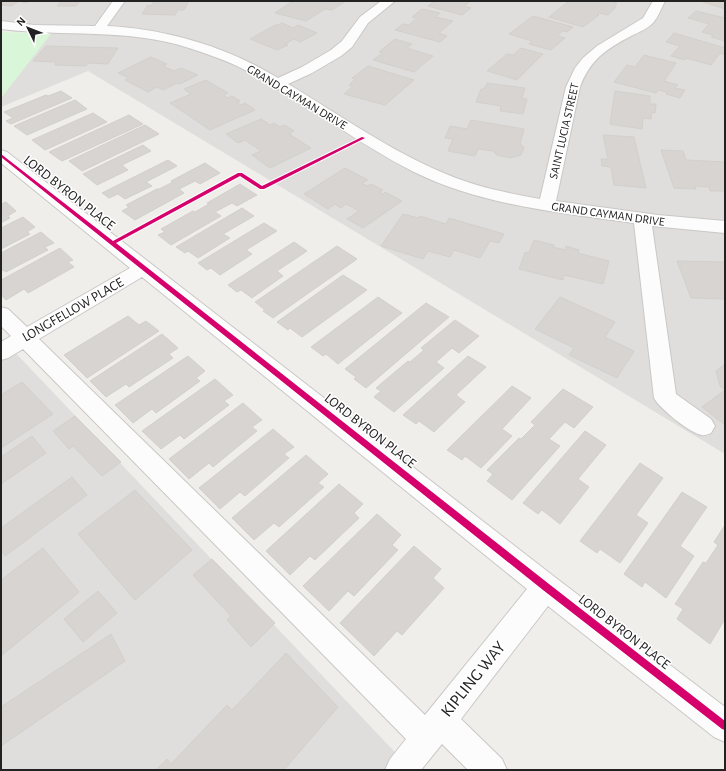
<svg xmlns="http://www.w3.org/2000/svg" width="726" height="771" font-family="'Alegreya Sans',sans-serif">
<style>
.residential{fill:#dfdedc}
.park{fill:#d9f6d8}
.building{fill:#d7d4d1;stroke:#d3d0cc}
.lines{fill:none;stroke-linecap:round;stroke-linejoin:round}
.minor-casing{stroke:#c9c8c6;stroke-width:2}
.minor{fill:#fdfcfc;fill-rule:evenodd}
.cycleway-casing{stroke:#fff;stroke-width:2}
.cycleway{fill:#d6006c;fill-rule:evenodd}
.labels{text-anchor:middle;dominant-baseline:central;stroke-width:3;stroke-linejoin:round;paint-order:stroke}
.far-street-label{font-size:12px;fill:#222;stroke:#fff}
.street-label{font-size:14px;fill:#222;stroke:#fff}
.near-street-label{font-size:17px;fill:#222;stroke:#fff}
</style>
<rect width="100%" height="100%" fill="#f0eeea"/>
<path class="residential" d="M1 1H725V454L88 71 1 107V98L55 28 1 25Z
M1 338 28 366 412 770H1Z"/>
<path class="park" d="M1 32 51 34 1 98Z"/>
<path class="building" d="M1 1H29L26 3 19 1 11 6 1 5Z
M61 1H80L76 6H57Z
M154 1H189L184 10H178L175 15 142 14 148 5 151 6Z
M293 1H346L332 10 325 9 306 21 275 13Z
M435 1H471L464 6 471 8 462 15 428 6Z
M569 1H609L617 3 614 7H616L608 15 599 13 597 15H599L583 27 549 17Z
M700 1H725V9Z
M422 9 440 13 436 17 453 21 439 33 447 36 440 42 395 30 403 24 409 25 417 18 412 17Z
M696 11 725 18V41L711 37 713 35 702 32 709 24 688 18Z
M533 16 573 27 567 32 563 31 557 36 565 38 551 50 529 44 532 41 509 34Z
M282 23 293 28 298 25 317 33 300 42 294 39 285 44 288 45 277 50 250 39 275 25H278Z
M674 33 725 48V55L720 53 711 65 686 58 685 60 671 56 680 46 666 42Z
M395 39 412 44 407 48 433 56 414 72 373 60 383 53 379 52Z
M46 46 118 48 108 64 88 63 86 66 55 65 56 62 33 61Z
M521 48 543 54 517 80 487 71 507 54 513 55Z
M644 55 676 63 664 81 678 85 675 88 685 90 680 98 666 94 667 92 658 90 656 93 614 82 627 65 635 67Z
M151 57 167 64 163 66 174 71 181 68 198 75 180 84 177 83 163 90 157 87 148 92 125 80 129 78 118 73Z
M368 66 414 80 385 105 344 94 353 86 349 85 355 79 352 78Z
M206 80 228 93 224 95 227 98 232 96 240 101 237 102 241 105 245 103 255 110 210 130 170 103 191 94 184 89Z
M487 83 525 88 522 98 527 99 523 114 500 111 501 106 476 102 481 89H484Z
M61 91 72 98 11 124 6 121 13 118 4 112 46 95 48 96Z
M615 91 650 96V104H656L655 113 652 112 651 119 643 118 642 129 610 124Z
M75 100 87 109 27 135 14 126Z
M93 113 107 122 45 150 32 140Z
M129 115 143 124 62 161 49 152Z
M261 119 270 125 274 123 280 127 285 125 294 131 289 134 311 148 270 168 252 155 261 151 245 140 238 143 226 134Z
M471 120 524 129 520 144 524 147 521 155 510 158 497 155 493 151 478 149 475 156 448 151 453 139 445 138 450 126 467 129Z
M145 125 159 134 82 171 69 161Z
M603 135 634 137 646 188 614 185 611 167 602 166 601 159H608Z
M143 145 151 151 122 165 128 170 97 185 83 174Z
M661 150 683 151 686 160 725 162V191H710L709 187 695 186 696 189 674 188Z
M168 160 177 166 146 182 152 186 125 199 118 194 109 198 102 193Z
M205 163 220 173 200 184 195 181 179 189 184 193 135 220 122 211 129 207 126 205 157 189H159L173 182 171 181Z
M345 168 368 180 362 183 367 186 371 184 383 190 379 192 383 194 385 192 402 201 363 228 347 219 359 211 346 204 341 208 335 204 328 209 304 194Z
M240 184 257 195 237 206 232 203 215 212 221 216 171 245 158 235 165 232 161 229 193 211 195 212 209 204 207 203Z
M6 202 16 211 8 216 10 218 1 223V204Z
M242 208 254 216 223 234 230 238 198 258 188 251 185 253 176 247Z
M403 214 418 218 420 216 446 224 449 218 504 234 499 243 490 241 480 258 454 250 450 257 428 251 423 259 381 246Z
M23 217 35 227 27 232 30 234 1 249V228Z
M264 223 277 231 246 250 252 254 220 275 211 268 207 270 198 263Z
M41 232 54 243 45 247 48 250 6 272 3 270 1 271V253Z
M534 240 554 245 553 247 565 250 566 246 579 250 578 253 609 261 603 284 564 275 563 280 519 269 525 252 529 253Z
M294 242 307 251 277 271 283 276 252 298 241 290 237 292 228 285Z
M337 246 357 259 273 318 263 311 265 310 255 302Z
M60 248 73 260 68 262 74 267 28 293 24 289 6 300 1 295V280Z
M677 261 725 262V299L691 298Z
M343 275 367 290 302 337 290 328 288 330 277 322Z
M378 297 402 313 338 364 326 354 323 356 311 347Z
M560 297 615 322 605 337 634 351 617 378 569 355 574 348 535 329Z
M426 303 449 317 366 388 354 379 356 377 345 369Z
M128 316 139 325 146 321 159 331 87 378 64 355Z
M455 320 479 336 459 353 452 348 436 362 444 368 394 412 374 397 381 391 376 388 408 361 410 362 424 350 421 348Z
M162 334 178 348 169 354 173 358 129 387 126 384 106 397 90 381Z
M188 356 205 371 196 378 200 381 156 413 152 409 133 423 115 405Z
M468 356 486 367 456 395 465 402 434 432 419 421 416 424 403 415Z
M725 364V390L720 386 716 371Z
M215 379 233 395 224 401 229 405 184 439 180 435 161 449 142 431Z
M22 382 53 414 1 448V395Z
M512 386 531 398 502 429 512 436 481 468 465 456 462 460 447 450Z
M563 389 593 407 574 428 565 422 549 439 560 446 512 500 487 481 493 474 487 470 519 438 521 439 535 425 531 422Z
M725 390V425L702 407Z
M243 403 262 420 252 427 257 431 213 467 209 463 189 479 169 459Z
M75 416 121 462 102 476 73 446 69 449 53 431Z
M273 429 294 447 284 454 289 458 245 496 240 492 220 509 199 488Z
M585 431 606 445 578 479 589 487 560 524 542 510 538 514 523 503Z
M32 436 46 453 1 484V457Z
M306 455 328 474 318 483 324 487 279 527 274 523 254 540 232 518Z
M640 463 663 478 636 515 648 523 620 563 600 549 597 553 580 541Z
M72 477 87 495 5 556 1 550V528Z
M339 484 363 504 354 513 359 518 315 560 310 556 290 575 266 551Z
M135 490 192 550 135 600 78 534Z
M682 492 707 507 680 546 694 556 666 598 645 582 642 587 624 574Z
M377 514 401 535 392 545 398 550 354 596 348 591 329 611 303 586Z
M725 525V619L710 644 677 619 683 609 675 604 703 562 706 563 718 545 714 542Z
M414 546 441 569 433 578 444 588 402 635 397 631 374 656 340 623Z
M43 548 79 592 1 656V580Z
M212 559 275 623 251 647 227 620 231 616 193 575Z
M98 591 117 613 83 642 64 619Z
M111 634 125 661 1 746V707Z
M286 653 338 707 284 770 275 769 274 770H156L167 759 171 764 227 705 232 710Z"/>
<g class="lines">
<defs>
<path id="minor" d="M113 1H125L107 26C167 29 227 47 278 78L302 67 331 50 342 41 360 17 381 1H395L368 23 352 47 341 56 312 73 288 84C340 115 390 151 446 174 476 187 508 193 540 199L566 87 575 68 583 58 597 46 643 18 653 1H665C661 9 658 17 653 23 647 29 639 32 631 36 606 49 590 60 580 87L556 201 658 215 725 221V233L652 226 676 394 711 419 715 426 711 433C708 434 705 436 702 435 691 434 659 408 654 398L634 223C560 213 481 205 414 172 354 142 302 99 243 69 226 60 207 54 189 48 128 28 64 37 1 29V21L34 25 95 26Z
M1 150 7 152 556 578 725 707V742L714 737 548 606 461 719 502 759 507 770H468L442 744 421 770H385L390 759 406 739 23 349 8 358 1 360V342L11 336 1 326V307L8 309 27 327 130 268 1 163ZM142 277 527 589 425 715 39 339Z"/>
</defs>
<use href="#minor" class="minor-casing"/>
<use href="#minor" class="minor"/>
<defs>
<path id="cycleway" d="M362 137 365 138 264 189H260L240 176 116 243 549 584 725 721V730L722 729 543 590 1 157V154L113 241 238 173H242L262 186Z"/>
</defs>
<use href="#cycleway" class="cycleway-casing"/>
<use href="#cycleway" class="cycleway"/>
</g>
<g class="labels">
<g class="far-street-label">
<text transform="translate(297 97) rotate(31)">GRAND CAYMAN DRIVE</text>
<text transform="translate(564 131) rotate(-77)">SAINT LUCIA STREET</text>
<text transform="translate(608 214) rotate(8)">GRAND CAYMAN DRIVE</text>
</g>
<g class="street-label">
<text transform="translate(69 193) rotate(38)">LORD BYRON PLACE</text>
<text transform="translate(73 310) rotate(-30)">LONGFELLOW PLACE</text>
<text transform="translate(370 431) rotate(38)">LORD BYRON PLACE</text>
<text transform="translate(624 632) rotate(38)">LORD BYRON PLACE</text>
</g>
<g class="near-street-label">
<text transform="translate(473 679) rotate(-51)">KIPLING WAY</text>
</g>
</g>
<rect width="726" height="771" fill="none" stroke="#222222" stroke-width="4"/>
<g transform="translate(28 28) rotate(313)" stroke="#ffffff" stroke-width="3" paint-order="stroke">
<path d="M0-3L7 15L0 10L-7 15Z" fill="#222222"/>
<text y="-6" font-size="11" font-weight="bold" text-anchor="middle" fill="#222222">N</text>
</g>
</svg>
